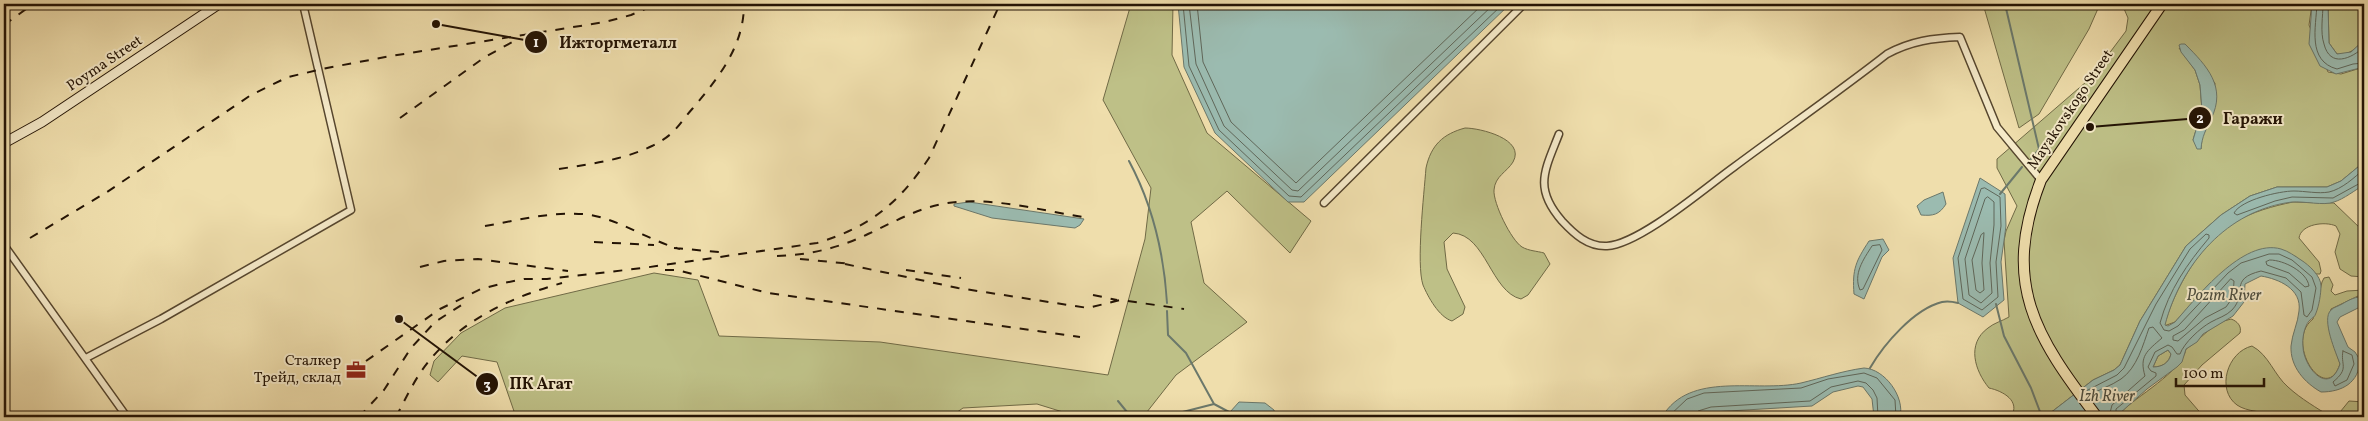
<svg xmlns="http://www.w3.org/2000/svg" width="2368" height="421" font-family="Vollkorn,serif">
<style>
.green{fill:#bec087;stroke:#706a46;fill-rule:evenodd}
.water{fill:#9bbbb0;stroke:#6b786b;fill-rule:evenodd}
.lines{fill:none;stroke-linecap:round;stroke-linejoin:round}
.shore{stroke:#5f675a;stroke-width:1}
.stream{stroke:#6b786b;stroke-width:2}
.minor-casing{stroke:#56462e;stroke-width:9}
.secondary-casing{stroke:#231304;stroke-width:11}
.primary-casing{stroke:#231304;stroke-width:12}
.minor{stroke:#f5eac9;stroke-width:6}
.secondary{stroke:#f5eac9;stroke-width:9}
.primary{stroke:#efdeac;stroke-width:10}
.rail{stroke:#231304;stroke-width:2;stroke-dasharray:9 9;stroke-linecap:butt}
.labels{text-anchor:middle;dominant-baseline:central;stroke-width:4;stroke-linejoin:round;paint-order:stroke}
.street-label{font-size:15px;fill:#231304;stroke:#f5eac9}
.poi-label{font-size:15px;fill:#231304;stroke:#f5eac9;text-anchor:end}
.water-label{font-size:16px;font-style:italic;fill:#4d4e40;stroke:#f5eac9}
.leader{fill:none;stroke:#231304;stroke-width:2}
.callout-dot{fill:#231304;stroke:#f5eac9;stroke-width:2}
.mark-label{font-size:15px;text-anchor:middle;font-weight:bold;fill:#fff}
.callout-label{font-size:16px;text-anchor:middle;font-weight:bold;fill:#231304;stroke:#f5eac9;stroke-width:4;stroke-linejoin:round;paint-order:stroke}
</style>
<rect width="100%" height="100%" fill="#efdeac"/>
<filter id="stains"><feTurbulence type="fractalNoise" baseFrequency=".004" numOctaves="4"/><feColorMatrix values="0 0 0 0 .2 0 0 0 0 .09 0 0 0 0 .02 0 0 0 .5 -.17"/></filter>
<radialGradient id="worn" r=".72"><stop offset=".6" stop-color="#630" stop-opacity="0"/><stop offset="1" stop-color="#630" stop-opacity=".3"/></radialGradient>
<path class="green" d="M1131 4H1173L1172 55 1207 133 1311 221 1290 253 1227 191 1191 222 1204 283 1247 322 1176 375 1143 417H1079L1037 404 963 408 950 417H516L497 362 462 356 438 382 430 375 434 361 461 333 505 308 654 273 698 280 719 336 880 342 1108 375 1145 239 1151 188 1103 100Z
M1983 4H2100L2089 29 2039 114 2019 128Z
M2122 4H2312L2309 25 2328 72 2341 74 2364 67V162L2341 181 2327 187H2277L2250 196 2221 215 2186 246 2140 321 2120 365 2114 370 2093 380 2045 417H2011C2021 401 2003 391 1989 388 1975 371 1966 344 1988 328 1994 323 2002 321 2009 317L2004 241 2006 231 2017 206 1997 168V159L2086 82 2099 67 2126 31 2128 18ZM2179 48 2215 83 2211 119 2202 137 2201 149 2193 140 2202 110 2200 85 2195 70Z
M2328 4H2364V40C2356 48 2349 56 2337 54L2329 43Z
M1465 128C1480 128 1526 139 1513 162 1507 172 1495 176 1494 190 1493 203 1511 240 1522 247 1529 251 1537 251 1544 253L1550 264 1528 295 1521 299C1491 292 1486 235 1453 233L1444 242 1447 269 1465 307 1463 314 1452 321C1439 317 1428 297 1423 285 1416 264 1424 194 1426 168 1431 145 1443 134 1465 128Z
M2293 202 2334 203 2361 229 2364 239V277L2351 276 2340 269 2335 252 2340 234 2336 226C2325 221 2301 224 2299 238L2319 262 2321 271 2320 274H2316L2295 256 2210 283 2175 322 2164 326C2174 290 2201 241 2235 222 2252 212 2273 206 2293 202Z
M2329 277 2333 285 2331 291 2335 295 2347 291 2364 290V297L2358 296 2331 309C2326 329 2334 345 2340 364 2326 407 2283 342 2313 319L2322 282 2324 278Z
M2231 319C2237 321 2242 326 2240 333L2202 365 2184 385 2185 395 2204 417H2126L2119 414C2136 396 2182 372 2186 349 2202 339 2211 323 2231 319Z
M2252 346C2269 355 2274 375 2288 387 2301 399 2317 408 2331 417H2281L2276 414C2265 412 2247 412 2237 405 2216 390 2227 352 2252 346Z
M2168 350 2171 354C2169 363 2162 367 2153 367L2158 356Z
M2349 401 2364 402V417H2336Z"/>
<path class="water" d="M1178 4H1510L1304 202H1288L1215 133 1184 67Z
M2312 4H2328L2329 43 2337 54 2351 52 2364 40V67L2336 74 2320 66 2309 44Z
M2181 44H2185C2207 66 2227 87 2211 119 2206 130 2202 136 2201 149H2197L2193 140 2202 110 2200 85 2195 70 2181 52 2179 45Z
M2364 162V185C2355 190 2344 199 2334 202 2324 206 2304 201 2292 202 2227 210 2181 264 2165 325L2168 326 2175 322C2197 297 2243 238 2281 249 2288 251 2295 256 2301 260 2309 265 2321 276 2321 286 2321 293 2319 306 2316 313 2315 317 2312 318 2309 321 2304 327 2302 339 2303 347 2304 368 2329 397 2340 364 2336 353 2321 319 2331 310 2334 307 2339 306 2342 304 2349 300 2356 296 2364 297V305L2340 317 2337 322 2348 347 2355 352 2360 360C2359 383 2342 392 2321 392 2305 383 2290 367 2291 346 2292 334 2298 323 2299 311 2302 289 2279 279 2261 276L2245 284 2244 302 2233 316 2203 334 2197 342 2186 349 2182 362 2177 367 2147 389 2119 414 2126 417H2045L2093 380 2114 370 2120 365 2140 321 2186 246 2221 215 2250 196 2277 187H2327L2341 181ZM2168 350 2171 354C2169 363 2162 367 2153 367L2158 356Z
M1980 178 2005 194 2006 226 2001 262 2004 300 1983 317 1958 303 1953 258Z
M1943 192 1946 204C1939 215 1933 216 1921 215L1917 206 1924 200Z
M969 202 1084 219 1080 225 1075 228 992 218 954 206V204Z
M1883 239 1889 250 1882 257 1864 299 1854 294C1852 269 1856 261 1869 241Z
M1864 368C1885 369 1905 397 1900 417H1874L1872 399 1863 387 1858 386 1833 392 1812 406 1712 412 1694 417H1662C1690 370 1756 393 1801 383 1822 378 1842 371 1864 368Z
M1239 402 1265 403 1274 410 1275 417H1231L1230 412Z"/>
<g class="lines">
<path class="shore" d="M1183 4 1189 66 1219 130 1289 196 1301 197 1503 4
M1189 4 1196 64 1224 126 1292 190 1298 191 1494 4
M1197 4 1203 62 1231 122 1296 183 1483 4
M2317 4C2316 27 2307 61 2337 69L2353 64 2364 63
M2323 4C2323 16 2320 32 2324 44 2330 68 2351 59 2364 47
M2364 169C2354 178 2342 189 2329 192 2318 194 2305 191 2294 191 2279 191 2241 200 2234 213L2237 215 2275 201 2292 197 2333 198 2364 181
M1985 188 2000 197 2001 226 1996 262 1998 297 1982 310 1963 299 1958 258 1981 189Z
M1988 197 1994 202V225L1990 263 1992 293 1981 303 1969 295 1965 259 1985 199Z
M1984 233 1982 263 1984 290 1980 293 1976 290 1972 260 1981 235Z
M1880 245 1882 250 1863 289 1860 290C1853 274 1863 260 1872 246Z
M2270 260C2284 260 2307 272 2309 286L2305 287 2289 273 2267 265 2266 262Z
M2231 279 2234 281 2233 297 2226 307 2205 318 2178 341 2173 340V336L2184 330Z
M2343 351 2352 355 2354 364 2347 380 2335 386 2333 382C2350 368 2340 365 2343 351Z
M2086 391 2117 375 2124 368 2156 304 2190 249 2206 234 2209 235V238C2187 264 2169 290 2160 323L2164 330 2169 331 2178 326 2228 273 2241 263 2269 254H2279L2292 260 2312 277 2316 288 2312 310 2307 317 2304 315 2301 292 2286 278 2261 271C2228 279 2248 293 2232 310 2226 316 2218 318 2211 322 2200 328 2184 343 2180 354H2177L2172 347 2168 345 2155 352 2148 367 2151 371 2156 373V376L2116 409V417
M2089 396C2099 389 2111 386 2121 379 2137 368 2143 345 2149 328L2153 327 2162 338C2147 351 2139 356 2145 376L2112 405 2109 417
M1668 417 1687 399 1704 393 1801 388 1828 379 1864 373 1877 378 1895 400 1896 417
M1695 417 1698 411 1711 407 1810 401 1831 387 1858 381 1866 383 1873 390 1877 398 1878 417"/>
<path class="stream" d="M2005 4 2039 149 2031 159
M1129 161C1152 204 1164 254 1167 303
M2000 194 2022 167
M1996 304 2004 336 2031 388 2042 417
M1167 311 1168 335 1186 353 1214 404
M1870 368C1884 344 1914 309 1942 302 1947 301 1954 302 1958 303
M1118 401 1127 412 1142 417
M1163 417 1214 404 1231 413"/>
<defs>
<path id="minor" d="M1559 134C1545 170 1533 188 1562 221 1574 234 1588 247 1607 246 1640 244 1706 187 1734 167 1785 129 1837 93 1887 54 1911 41 1933 38 1960 37L1997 127 2041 180
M1324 203 1524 4
M4 245 127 417
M86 358 161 319 351 210 303 4"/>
<path id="secondary" d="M4 143 42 122 219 4"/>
<path id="primary" d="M2097 417C2035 336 2001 283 2041 180L2162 4"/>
</defs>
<use href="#minor" class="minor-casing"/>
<use href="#secondary" class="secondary-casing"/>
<use href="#primary" class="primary-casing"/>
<use href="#minor" class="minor"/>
<use href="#secondary" class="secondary"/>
<use href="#primary" class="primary"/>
<path class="rail" d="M4 25 33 4
M400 118 485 57 516 40
M559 169C591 164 623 160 652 146 676 134 677 126 693 108 719 77 744 46 744 4
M485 226C520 220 556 210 591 215 620 220 650 241 680 249
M30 238 107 192 251 95 288 77 327 68 391 56 605 22 631 15 657 4
M594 242 654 245
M674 248 719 252
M777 256C809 255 839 248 868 234 892 223 916 209 942 204 989 195 1042 211 1089 218
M800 259 852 264
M845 264 958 288 1088 308 1120 300 1184 309
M420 267 444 261 478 259 568 271
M665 270H677L768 293 1080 337
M906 270 961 278
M1093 295 1117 300
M366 361 440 309 481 289 504 283 524 279H547L643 268 817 243C870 227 899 203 929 158L1000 4
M359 417 384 390 411 348 435 322 463 304
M396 417C406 398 415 378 429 361 463 319 512 297 562 283"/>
</g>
<defs>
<symbol id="office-bare" viewBox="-9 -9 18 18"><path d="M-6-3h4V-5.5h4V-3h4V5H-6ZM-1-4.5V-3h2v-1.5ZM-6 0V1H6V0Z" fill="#8f2418" stroke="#f5eac9" stroke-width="2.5" paint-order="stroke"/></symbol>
</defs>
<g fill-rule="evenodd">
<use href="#office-bare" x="342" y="356" width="28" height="28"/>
</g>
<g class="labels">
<g class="street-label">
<text transform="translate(105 64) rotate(-34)">Poyma Street</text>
<text transform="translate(2071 110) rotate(-56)">Mayakovskogo Street</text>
</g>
<g class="poi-label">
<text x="341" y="361">Сталкер<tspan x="341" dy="17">Трейд, склад</tspan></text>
</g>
<g class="water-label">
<text x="2224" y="296">Pozim River</text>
<text x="2107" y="397">Izh River</text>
</g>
</g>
<path class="leader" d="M436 24L536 42M2090 127L2200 118M399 319L487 384"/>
<g class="callout-dot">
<circle cx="436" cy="24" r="5"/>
<circle cx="2090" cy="127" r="5"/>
<circle cx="399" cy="319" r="5"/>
<circle cx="536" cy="42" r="12"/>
<circle cx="2200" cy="118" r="12"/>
<circle cx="487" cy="384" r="12"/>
</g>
<g class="mark-label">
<text x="536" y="47">1</text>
<text x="2200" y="123">2</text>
<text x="487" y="389">3</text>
</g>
<g class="callout-label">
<text x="618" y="48">Ижторгметалл</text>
<text x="2253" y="124">Гаражи</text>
<text x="541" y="389">ПК Агат</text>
</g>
<rect width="2368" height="421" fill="none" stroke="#efdeac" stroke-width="20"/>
<rect x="5" y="5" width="2358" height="411" fill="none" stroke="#231304" stroke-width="2.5"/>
<rect x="10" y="10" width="2348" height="401" fill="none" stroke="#231304"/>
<path d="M2176 378v8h88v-8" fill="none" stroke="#231304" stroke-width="2.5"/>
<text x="2183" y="378" font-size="15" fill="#231304" stroke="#f5eac9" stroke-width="4" paint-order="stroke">100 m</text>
<rect width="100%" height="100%" filter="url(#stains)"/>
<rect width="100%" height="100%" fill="url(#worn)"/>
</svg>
